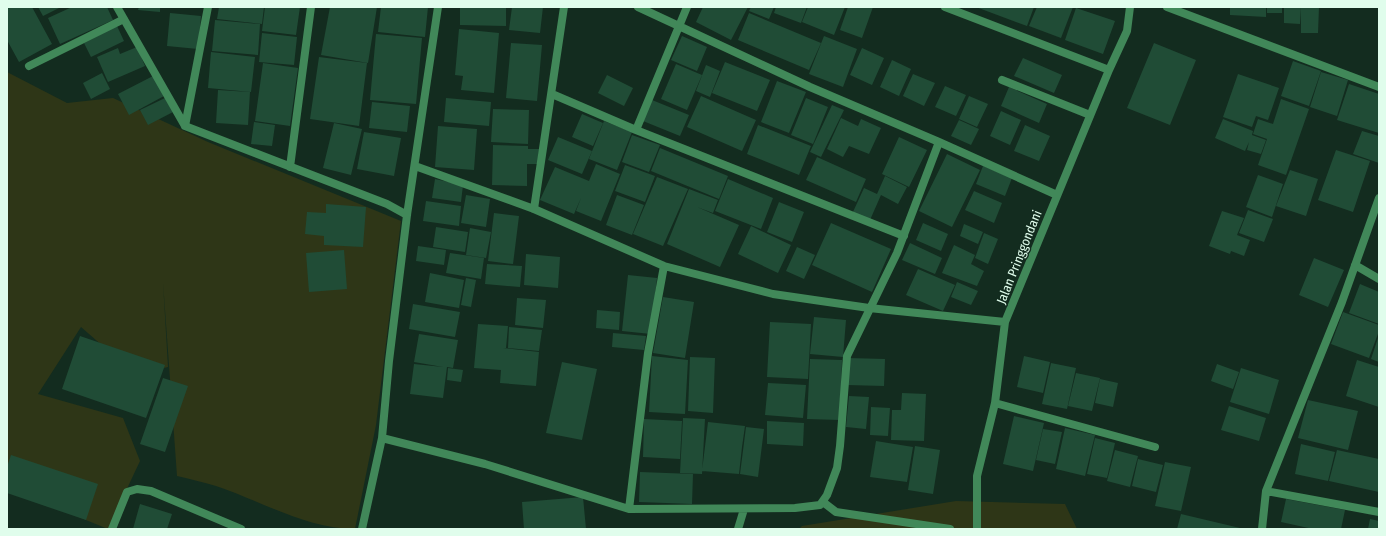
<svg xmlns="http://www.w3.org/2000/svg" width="1386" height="536" font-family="'Fira Sans Condensed',sans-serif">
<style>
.green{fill:#2e3617}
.building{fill:#204c36}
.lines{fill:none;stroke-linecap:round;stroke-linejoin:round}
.lane{stroke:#418859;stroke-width:8}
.street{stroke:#418859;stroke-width:8}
.labels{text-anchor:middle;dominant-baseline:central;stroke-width:3;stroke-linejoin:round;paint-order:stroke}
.street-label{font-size:13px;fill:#e0fdec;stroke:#132c1f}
</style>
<rect width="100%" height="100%" fill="#132c1f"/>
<path class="green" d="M7 72 67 103 113 98 208 142 401 221 376 425 355 529C307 529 261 501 216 486 203 482 190 479 177 476L163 282 168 367 136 375 81 327 38 394 123 418 140 461 108 529 7 488Z
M956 501 1065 504 1077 529H799L802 526Z"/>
<path class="building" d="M7 7H32L52 44 19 62 7 40Z
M38 7H61L43 16Z
M72 7H107L113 20 60 44 48 18Z
M139 7H160V12L138 10Z
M219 7H264L262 24 217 19Z
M265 7H300L296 35 262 31Z
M330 7H377L368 63 321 55Z
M381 7H428L425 37 378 32Z
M460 7H506V26L460 25Z
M512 7H543L540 33 509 30Z
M703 7H748L731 40 696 22Z
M751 7H774L769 19 749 11Z
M776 7H807L801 23 774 13Z
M808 7H845L834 35 802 22Z
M848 7H873L862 38 840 30Z
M976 7H1034L1027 26Z
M1037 7H1073L1061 38 1029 26Z
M1230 7H1266V17L1230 15Z
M1267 7H1282V13H1267Z
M1284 7H1301L1300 24 1284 23Z
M1301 7H1319L1318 33H1301Z
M1076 8 1115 21 1103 54 1065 40Z
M170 13 201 16 198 49 167 46Z
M749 13 821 43 809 70 738 40Z
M215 20 260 24 258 55 212 51Z
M117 26 124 41 91 57 84 43Z
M459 29 499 33 494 93 461 90 463 76 455 75Z
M262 33 297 37 294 65 259 62Z
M376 34 422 38 416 104 370 100Z
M682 36 707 47 697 71 671 60Z
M824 36 857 49 843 87 809 74Z
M511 43 542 45 537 101 506 98Z
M1154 43 1196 60 1170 125 1127 108Z
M137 47 145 66 108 82 97 57 118 48 120 54Z
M862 48 884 58 872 85 850 75Z
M211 52 255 57 251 92 208 88Z
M319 57 367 63 359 126 310 119Z
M1023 58 1062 75 1054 93 1014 76Z
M892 60 911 69 899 96 880 87Z
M1293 61 1321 71 1309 106 1281 96Z
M725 62 770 80 757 111 712 93Z
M263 63 298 68 290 126 255 121Z
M676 64 702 75 687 110 661 99Z
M706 65 720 71 710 97 696 91Z
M1321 72 1348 80 1337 116 1310 107Z
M102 73 110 89 91 99 83 83Z
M913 74 935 83 924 106 903 96Z
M1238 74 1279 88 1268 120 1256 116 1252 127 1223 117Z
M607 75 633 88 624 106 598 93Z
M153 76 164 96 129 115 118 94Z
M777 81 806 92 789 133 761 122Z
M1349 84 1379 94V133L1337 120Z
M945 86 966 95 956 116 935 107Z
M1009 87 1047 104 1039 123 1001 106Z
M218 90 250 92 248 125 216 123Z
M701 96 756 120 742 151 687 127Z
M969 96 988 104 977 127 959 119Z
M165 98 173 112 148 125 140 110Z
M446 98 491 102 489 126 444 122Z
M806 98 828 107 813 144 791 135Z
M1281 99 1309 109 1286 175 1258 165 1267 139 1253 134 1258 119 1273 124Z
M652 100 689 115 680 136 643 121Z
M372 102 410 106 407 132 369 128Z
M832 105 844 110 821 157 810 152Z
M493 109 529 110 528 144 491 142Z
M1001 111 1021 120 1010 145 990 136Z
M582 114 603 123 593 146 572 137Z
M841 118 858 126 861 119 881 128 869 154 849 146 843 157 827 149Z
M1223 119 1253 131 1252 135 1266 140 1261 154 1247 150 1249 142 1245 151 1215 138Z
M959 120 979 129 971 145 951 136Z
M604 121 632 132 617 170 589 159Z
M254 122 275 125 272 146 251 144Z
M334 123 362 129 351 175 323 168Z
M758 125 811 146 799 175 747 154Z
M1025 125 1050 136 1039 161 1014 151Z
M438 126 477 129 474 170 435 167Z
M1362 131 1379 136V163L1353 154Z
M364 132 401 138 394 176 357 169Z
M632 135 660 145 649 172 622 162Z
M558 137 592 151 582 174 548 160Z
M899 137 927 150 909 187 882 174Z
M493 145 528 146V149H539L538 164H527V186L492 185Z
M660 148 728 176 719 199 651 171Z
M1336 150 1370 161 1353 212 1318 200Z
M947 154 980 170 952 227 919 211Z
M817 157 866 179 856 202 806 180Z
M596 164 620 174 601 221 576 211 581 198 574 214 540 200 555 167 589 181Z
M625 165 655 176 645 202 615 191Z
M983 166 1012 178 1005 196 976 184Z
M1290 170 1318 179 1306 216 1276 206Z
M1258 175 1283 184 1272 217 1246 207Z
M885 176 907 187 898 204 881 195 870 220 852 214 864 188 877 194Z
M657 177 688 189 663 246 633 234Z
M435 179 463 185 461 202 432 198Z
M728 179 773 198 761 229 715 211Z
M689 189 718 200 713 213 697 207 739 225 720 267 667 244Z
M974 191 1002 203 994 223 965 210Z
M466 195 490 199 486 227 461 223Z
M617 195 644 205 632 235 606 225Z
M426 201 461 206 459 226 423 221Z
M779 202 804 212 792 242 767 232Z
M326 204 366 207 363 247 324 245V236L305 234 307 212 326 213Z
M1248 210 1273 219 1264 242 1239 233Z
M1222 211 1244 218 1237 235 1250 240 1244 256 1231 251 1230 254 1209 246Z
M494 213 519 216 513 264 488 261Z
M831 223 891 249 872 292 812 265Z
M923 223 948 234 941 251 916 240Z
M964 224 983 232 978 244 960 236Z
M751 226 791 245 778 273 738 254Z
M436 227 468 232 465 252 433 247Z
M470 228 491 232 486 258 466 255Z
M984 233 998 239 988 264 975 258Z
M910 243 942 258 935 274 902 260Z
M954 245 975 255 968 271 971 264 984 271 977 286 942 273Z
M418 246 446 250 444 265 416 261Z
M797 247 815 255 804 279 786 271Z
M344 250 347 289 309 292 306 253Z
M450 253 484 258 481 279 446 273Z
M526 254 560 257 558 288 524 285Z
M1314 258 1344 270 1328 307 1299 295Z
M487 264 522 266 520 287 485 284Z
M918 269 955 285 943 311 906 295Z
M430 273 464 280 459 308 425 302Z
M628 275 657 278 651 334 622 331Z
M466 278 476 280 471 307 461 305Z
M957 282 978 291 971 305 951 297Z
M1360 284 1379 292V324L1349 313Z
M663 297 694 302 685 358 653 353Z
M517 298 546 300 543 328 515 325Z
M413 304 460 312 455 337 409 329Z
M597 310 620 312 619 330 596 328Z
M1343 312 1379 325V331L1369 358 1331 344Z
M814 317 846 320 843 357 810 354Z
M770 322 811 324 808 379 767 377Z
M478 324 508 326 506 348H503L539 352 536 386 500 383 501 370 474 368Z
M509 327 542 330 539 351 508 348Z
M613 333 646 336 644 350 612 347Z
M419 334 458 340 453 368 447 367 443 398 410 394 414 364 443 367 414 362Z
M1379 335V362L1371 359Z
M80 336 165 365 146 418 62 389Z
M652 356 688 360 685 414 649 412Z
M1024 356 1050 362 1043 393 1017 387Z
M690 357 715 358 713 413 688 411Z
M848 358 885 359 884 386 847 385Z
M810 359 842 360 840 420 807 419Z
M1357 360 1379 367V407L1346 396Z
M562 362 597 369 582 440 546 433Z
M1051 363 1076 368 1067 409 1042 404Z
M1217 364 1239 372 1233 389 1211 381Z
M448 368 463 370 461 382 447 380Z
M1241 368 1279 380 1269 414 1230 402Z
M1076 373 1100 378 1092 411 1068 406Z
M163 378 188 386 165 452 140 444Z
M1100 379 1118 383 1113 407 1095 403Z
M768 383 806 385 803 418 765 415Z
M902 393 926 394 924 441 891 440 892 410H901Z
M849 396 869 397 866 429 846 427Z
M1308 400 1358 411 1348 450 1298 438Z
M1229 406 1266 418 1259 441 1221 430Z
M871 407 890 408 888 436 870 435Z
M1014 416 1044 423 1033 471 1003 464Z
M683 418 705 419 702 474 680 473Z
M644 419 682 421 680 459 643 457Z
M767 421 804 423 803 446 767 444Z
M708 422 745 426 742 447 721 444 742 447 739 474 702 471Z
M746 427 764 429 758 477 740 474Z
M1065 428 1095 435 1085 476 1056 469Z
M1043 429 1062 432 1055 464 1036 460Z
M1095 438 1115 443 1107 478 1087 474Z
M876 441 913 447 907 482 870 477Z
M1301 444 1335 452 1328 481 1295 474Z
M915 446 940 450 933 494 908 490Z
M1115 450 1138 456 1130 487 1107 481Z
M1337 450 1379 459V492L1329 481Z
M11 455 98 484 86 520 7 493V467Z
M1138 459 1163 465 1156 492 1132 486Z
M1165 462 1191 467 1181 511 1155 506Z
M640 472 693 474 692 504 639 502Z
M583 497 586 529H524L522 502Z
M1286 499 1345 510 1341 529H1313L1281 522Z
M140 504 172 514 167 529H133Z
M1181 514 1240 528 1239 529H1177Z
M1370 519 1379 521V529H1368Z"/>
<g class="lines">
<path class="lane" d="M1002 80 1090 115"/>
<path class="street" d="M117 7 185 126 387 204 407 215
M638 7 810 87 939 142 1057 195
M945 7 1109 70
M1167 7 1379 87
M29 66 124 19
M552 94 636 130 904 236
M185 126 208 7
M636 130 687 7
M415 166 534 209 664 266 773 294 869 308 1005 322
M290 167 311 7
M534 209 564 7
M1355 265 1379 279
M995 403 1155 447
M382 438 485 464 629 509 795 508 820 505 827 495 837 468 840 446 847 356 897 253 939 142
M1266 491 1379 512
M823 502 836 512 950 529
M629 509 648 353 664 266
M112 529 127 492 137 489 151 491 241 529
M362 529 382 438 389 361 407 215 438 7
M738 529 744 509
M977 529V476L995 403 1005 322 1109 70 1127 31 1130 7
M1262 529 1266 491 1342 302 1379 198"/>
</g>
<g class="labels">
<g class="street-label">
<text transform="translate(1019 257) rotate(-68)">Jalan Pringgondani</text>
</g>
</g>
<rect width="1386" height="536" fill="none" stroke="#e0fdec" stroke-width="16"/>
</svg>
